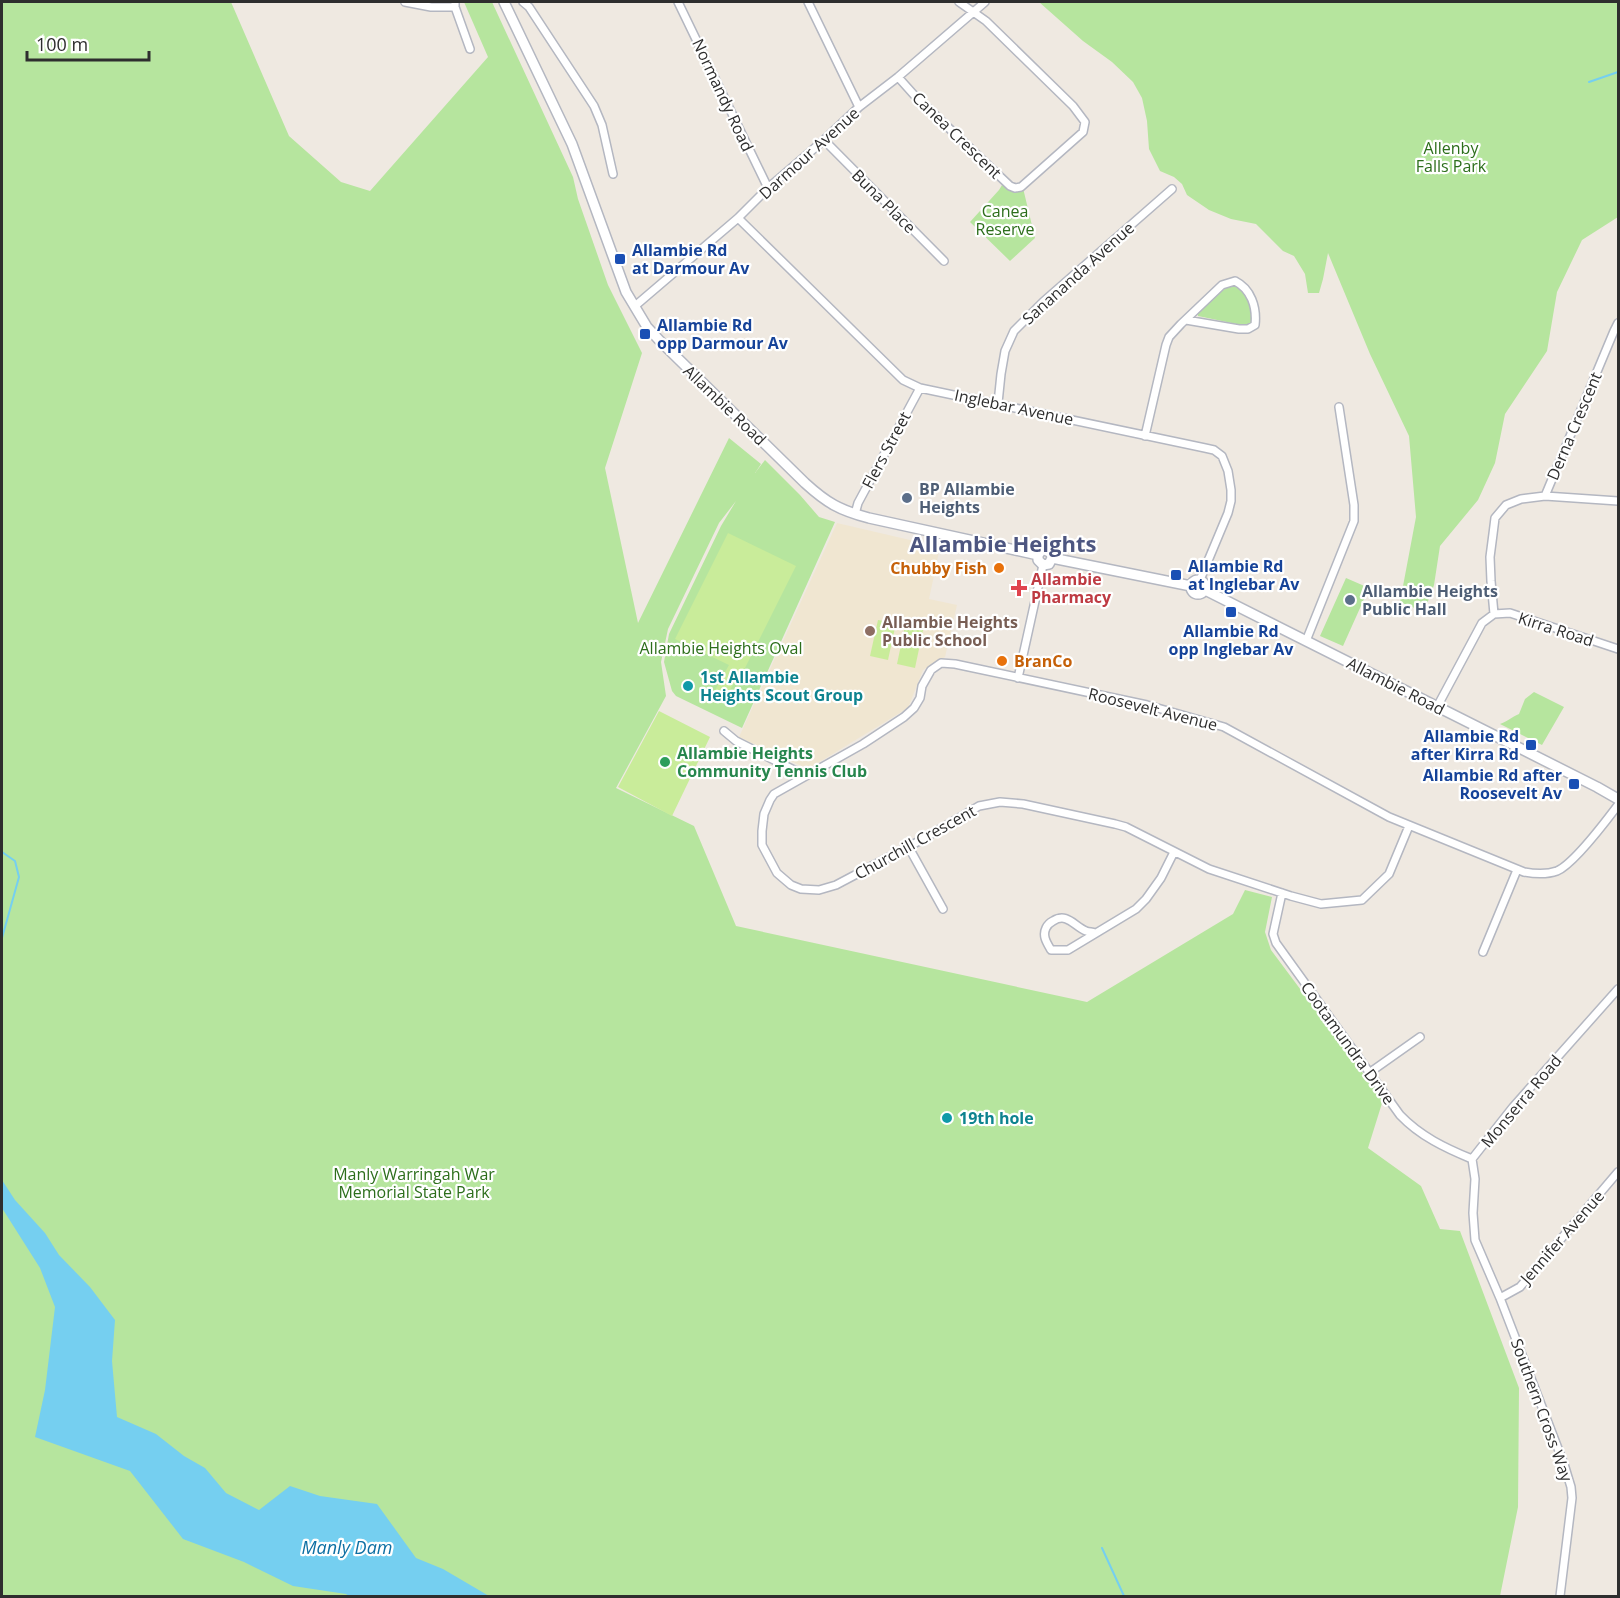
<svg xmlns="http://www.w3.org/2000/svg" width="1620" height="1598" font-family="'Open Sans',sans-serif">
<style>
.education{fill:#f0e6d1}
.green{fill:#b6e59e}
.pitch{fill:#c9ec9a}
.water{fill:#75cff0}
.lines{fill:none;stroke-linecap:round;stroke-linejoin:round}
.stream{stroke:#75cff0;stroke-width:2}
.street-casing{stroke:#b4b7c1;stroke-width:10}
.secondary-casing{stroke:#b4b7c1;stroke-width:12}
.street{stroke:#fff;stroke-width:7}
.secondary{stroke:#fff;stroke-width:9}
.transit-dot{fill:#1a4fb4;stroke:#fff;stroke-width:2}
.service-dot{fill:#5c6f8a;stroke:#fff;stroke-width:2}
.food-dot{fill:#e8710a;stroke:#fff;stroke-width:2}
.health-dot{fill:#e0444e;stroke:#fff;stroke-width:2}
.education-dot{fill:#8d6e63;stroke:#fff;stroke-width:2}
.culture-dot{fill:#0f9aa8;stroke:#fff;stroke-width:2}
.leisure-dot{fill:#2e9e5b;stroke:#fff;stroke-width:2}
.labels{text-anchor:middle;dominant-baseline:central;stroke-width:4.5;stroke-linejoin:round;paint-order:stroke}
.street-label{font-size:16px;fill:#2e2e2e;stroke:#fff}
.park-label{font-size:16px;fill:#2c6e1b;stroke:#fff}
.transit-label{font-size:16px;font-weight:bold;fill:#164399;stroke:#fff;text-anchor:start}
.service-label{font-size:16px;font-weight:bold;fill:#4e5e75;stroke:#fff;text-anchor:start}
.food-label{font-size:16px;font-weight:bold;fill:#c56008;stroke:#fff;text-anchor:end}
.health-label{font-size:16px;font-weight:bold;fill:#be3a42;stroke:#fff;text-anchor:start}
.education-label{font-size:16px;font-weight:bold;fill:#785e54;stroke:#fff;text-anchor:start}
.culture-label{font-size:16px;font-weight:bold;fill:#0d838f;stroke:#fff;text-anchor:start}
.leisure-label{font-size:16px;font-weight:bold;fill:#27864d;stroke:#fff;text-anchor:start}
.water-label{font-size:18px;font-style:italic;fill:#0d6fa3;stroke:#fff}
.district-label{font-size:22px;font-weight:bold;fill:#4d5680;stroke:#fff}
</style>
<rect width="100%" height="100%" fill="#efe9e1"/>
<path class="education" d="M837 523 940 547 929 599 957 605 945 657 923 670 908 708 808 769 739 737Z"/>
<path class="green" d="M2 2H231L289 136 341 182 370 191 488 57 464 2H492L573 177 578 199 608 285 642 353 605 468 638 623 729 438 761 464 755 473 765 460 800 495 819 517 835 522 742 728 676 696 672 691 664 662 669 634 721 526 736 501 719 523 668 629 661 662 666 696 616 788 694 826 736 926 1087 1002 1233 914 1245 890 1272 897 1265 932 1271 950 1383 1100 1368 1148 1421 1186 1440 1229 1460 1231 1519 1388 1518 1507 1500 1596H2Z
M1039 2H1618V217L1582 240 1557 292 1547 351 1505 414 1495 463 1478 500 1440 546 1434 585 1424 612 1400 602 1416 517 1409 436 1370 354 1328 253 1323 279 1319 293H1308L1305 274 1294 256 1283 251 1256 224 1231 219 1209 210 1187 195 1182 184 1174 177 1160 171 1149 149 1147 121 1142 98 1133 82 1112 62 1083 41Z
M1002 185 1012 191 1023 188 1035 238 1010 261 970 222 999 190Z
M1233 284C1248 290 1252 308 1252 323L1246 326 1198 316V312L1228 286Z
M1346 578 1369 588 1343 646 1320 636Z
M1534 692 1564 707 1542 745 1500 724C1509 721 1511 717 1519 714L1525 699Z"/>
<path class="pitch" d="M728 533 796 566 743 672 741 671 725 699 714 692 729 665 675 639Z
M878 620 896 623 888 660 870 656Z
M905 626 923 630 915 668 897 664Z
M659 711 710 737 672 816 618 787Z"/>
<path class="water" d="M2 1180 15 1200 45 1233 59 1255 90 1287 115 1320 112 1361 117 1417 156 1434 184 1456 205 1468 226 1493 259 1510 290 1486 320 1496 377 1504 416 1558 443 1569 489 1596H349L346 1594 293 1586 244 1562 183 1539 130 1471 35 1437 45 1390 55 1307 40 1268 2 1208Z"/>
<g class="lines">
<path class="stream" d="M1589 82 1618 72
M2 852 15 861 19 877 2 938
M1102 1548 1124 1596"/>
<defs>
<path id="street" d="M405 2 431 7H455
M455 2V7L470 49
M523 2 529 7 594 106 602 125 613 174
M678 2 768 188
M808 2 859 107
M898 77 915 96 1010 186 1015 188 1021 187 1083 132 1085 122 1073 106 986 21 959 2
M824 140 944 261
M738 218 903 380 920 388 1205 448 1214 450 1222 456 1228 471 1231 490V501L1228 513 1200 580
M635 306 738 218 768 188 824 140 859 107 898 77 985 2
M998 403 1001 374 1005 351 1014 331 1043 302 1172 189
M1145 436 1166 345 1169 337 1181 324 1222 285 1235 281C1251 289 1257 307 1255 325L1248 329H1239L1186 320
M1545 496 1614 331 1618 323
M855 514 858 503 920 388
M1494 614 1491 581 1490 557 1493 534 1495 518 1506 505 1521 499 1545 496 1618 501
M1306 641 1354 521V505L1339 407
M1018 678 1043 565
M1437 707 1482 623 1494 614 1510 613 1618 649
M724 731 736 741 806 776 863 744 904 717 914 708 920 698 922 686 931 670 941 663 955 664 1147 705 1224 727 1389 817 1524 872C1535 874 1546 875 1557 871 1573 864 1606 821 1618 805
M806 776 774 794 770 800 764 814 762 831V845L777 873 791 885 801 889 819 890 836 885 923 839 979 806 1000 802 1023 804 1115 824 1126 827 1209 869 1291 896 1321 904 1362 900 1389 874 1409 826
M908 846 943 909
M1282 893 1273 934 1276 943 1400 1115C1420 1136 1445 1148 1472 1159
M1095 933C1092 932 1089 932 1086 931 1074 926 1067 912 1053 921 1049 923 1048 924 1046 928 1042 936 1047 943 1051 950H1068L1136 909 1146 899 1161 878 1174 852
M1483 952 1517 870
M1369 1073 1420 1037
M1500 1298 1520 1287 1618 1172
M1560 1596 1572 1498 1571 1487 1564 1464 1500 1298 1475 1240 1473 1213 1475 1179 1472 1159 1513 1107 1618 989"/>
<path id="secondary" d="M504 2 572 144 626 292 647 327 660 341 805 483C827 503 839 510 869 518L1038 555
M1038 555V560L1043 565 1049 564 1052 558
M1038 555 1041 551 1045 550 1051 553 1052 558
M1052 558 1191 586
M1191 587a7 7 0 1 1 14 0a7 7 0 1 1-14 0Z
M1205 590 1597 787 1618 799"/>
</defs>
<use href="#street" class="street-casing"/>
<use href="#secondary" class="secondary-casing"/>
<use href="#street" class="street"/>
<use href="#secondary" class="secondary"/>
</g>
<g class="transit-dot">
<rect x="614" y="253" width="12" height="12" rx="3"/>
<rect x="639" y="328" width="12" height="12" rx="3"/>
<rect x="1170" y="569" width="12" height="12" rx="3"/>
<rect x="1225" y="606" width="12" height="12" rx="3"/>
<rect x="1525" y="739" width="12" height="12" rx="3"/>
<rect x="1568" y="778" width="12" height="12" rx="3"/>
</g>
<g class="service-dot">
<circle cx="907" cy="498" r="6"/>
<circle cx="1350" cy="600" r="6"/>
</g>
<g class="food-dot">
<circle cx="999" cy="568" r="6"/>
<circle cx="1002" cy="661" r="6"/>
</g>
<path class="health-dot" d="M1016 579h6v6h6v6h-6v6h-6v-6h-6v-6h6z"/>
<circle class="education-dot" cx="870" cy="631" r="6"/>
<g class="culture-dot">
<circle cx="688" cy="686" r="6"/>
<circle cx="947" cy="1118" r="6"/>
</g>
<circle class="leisure-dot" cx="665" cy="762" r="6"/>
<g class="labels">
<g class="street-label">
<text transform="translate(723 95) rotate(65)">Normandy Road</text>
<text transform="translate(957 135) rotate(44)">Canea Crescent</text>
<text transform="translate(809 153) rotate(-42)">Darmour Avenue</text>
<text transform="translate(884 201) rotate(45)">Buna Place</text>
<text transform="translate(1078 273) rotate(-42)">Sanananda Avenue</text>
<text transform="translate(725 405) rotate(44)">Allambie Road</text>
<text transform="translate(1014 407) rotate(12)">Inglebar Avenue</text>
<text transform="translate(1574 426) rotate(-67)">Derna Crescent</text>
<text transform="translate(886 450) rotate(-62)">Flers Street</text>
<text transform="translate(1556 629) rotate(18)">Kirra Road</text>
<text transform="translate(1396 686) rotate(27)">Allambie Road</text>
<text transform="translate(1153 709) rotate(14)">Roosevelt Avenue</text>
<text transform="translate(915 842) rotate(-29)">Churchill Crescent</text>
<text transform="translate(1348 1043) rotate(54)">Cootamundra Drive</text>
<text transform="translate(1521 1101) rotate(-50)">Monserra Road</text>
<text transform="translate(1562 1237) rotate(-49)">Jennifer Avenue</text>
<text transform="translate(1542 1410) rotate(70)">Southern Cross Way</text>
</g>
<g class="park-label">
<text x="1451" y="148">Allenby<tspan x="1451" dy="18">Falls Park</tspan></text>
<text x="1005" y="211">Canea<tspan x="1005" dy="18">Reserve</tspan></text>
<text x="721" y="648">Allambie Heights Oval</text>
<text x="414" y="1174">Manly Warringah War<tspan x="414" dy="18">Memorial State Park</tspan></text>
</g>
<g class="transit-label">
<text x="632" y="250">Allambie Rd<tspan x="632" dy="18">at Darmour Av</tspan></text>
<text x="657" y="325">Allambie Rd<tspan x="657" dy="18">opp Darmour Av</tspan></text>
<text x="1188" y="566">Allambie Rd<tspan x="1188" dy="18">at Inglebar Av</tspan></text>
<text x="1231" y="631" text-anchor="middle">Allambie Rd<tspan x="1231" dy="18">opp Inglebar Av</tspan></text>
<text x="1519" y="736" text-anchor="end">Allambie Rd<tspan x="1519" dy="18">after Kirra Rd</tspan></text>
<text x="1562" y="775" text-anchor="end">Allambie Rd after<tspan x="1562" dy="18">Roosevelt Av</tspan></text>
</g>
<g class="service-label">
<text x="919" y="489">BP Allambie<tspan x="919" dy="18">Heights</tspan></text>
<text x="1362" y="591">Allambie Heights<tspan x="1362" dy="18">Public Hall</tspan></text>
</g>
<g class="food-label">
<text x="987" y="568">Chubby Fish</text>
<text x="1014" y="661" text-anchor="start">BranCo</text>
</g>
<g class="health-label">
<text x="1031" y="579">Allambie<tspan x="1031" dy="18">Pharmacy</tspan></text>
</g>
<g class="education-label">
<text x="882" y="622">Allambie Heights<tspan x="882" dy="18">Public School</tspan></text>
</g>
<g class="culture-label">
<text x="700" y="677">1st Allambie<tspan x="700" dy="18">Heights Scout Group</tspan></text>
<text x="959" y="1118">19th hole</text>
</g>
<g class="leisure-label">
<text x="677" y="753">Allambie Heights<tspan x="677" dy="18">Community Tennis Club</tspan></text>
</g>
<g class="water-label">
<text x="347" y="1547">Manly Dam</text>
</g>
<g class="district-label">
<text x="1003" y="543">Allambie Heights</text>
</g>
</g>
<rect width="1620" height="1598" fill="none" stroke="#2e2e2e" stroke-width="6"/>
<path d="M27 51v9h122v-9" fill="none" stroke="#2e2e2e" stroke-width="3"/>
<text x="36" y="51" font-size="18" fill="#2e2e2e" stroke="#ffffff" stroke-width="4.5" paint-order="stroke">100 m</text>
</svg>
